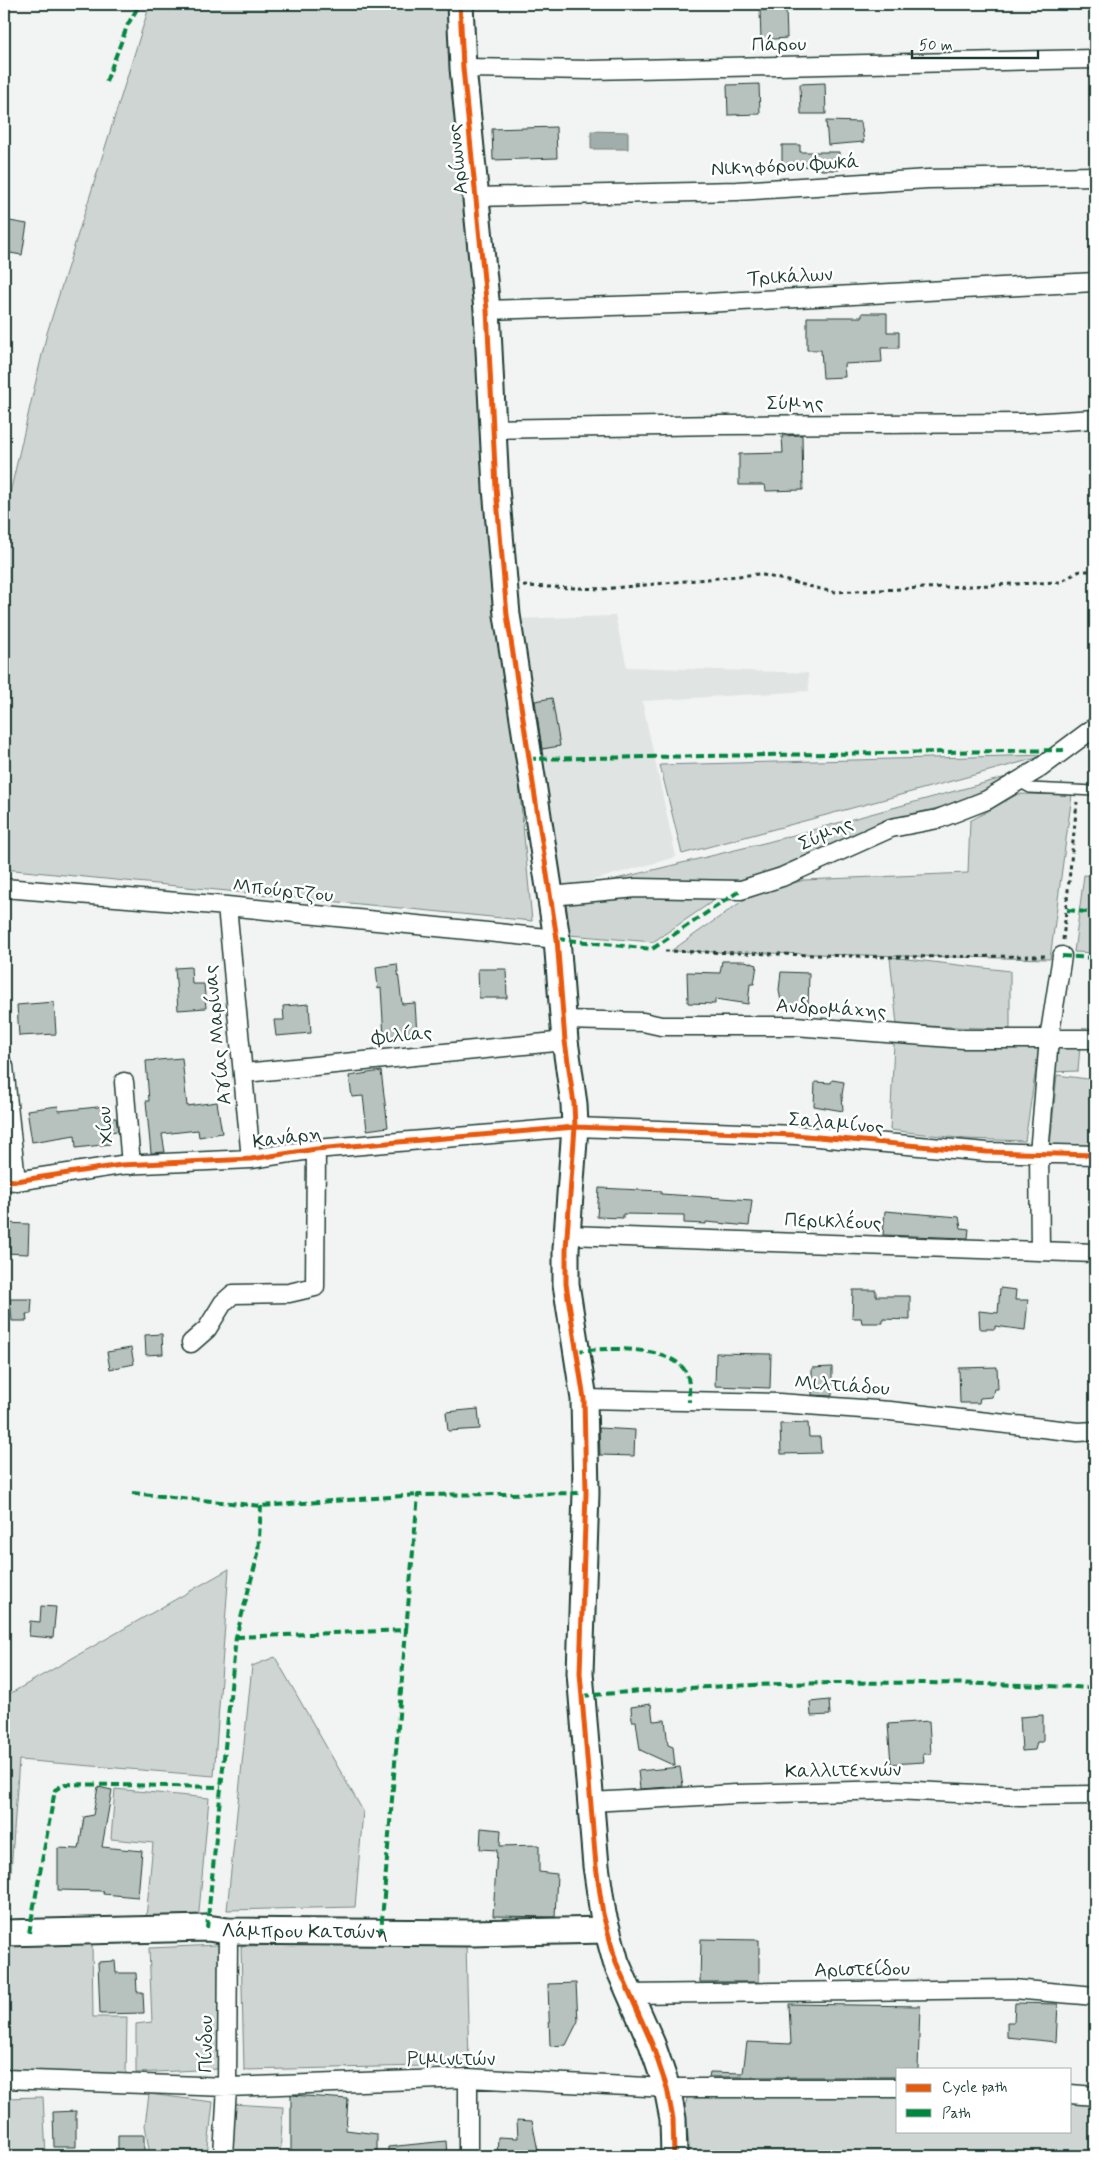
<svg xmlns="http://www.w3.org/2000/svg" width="1099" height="2160" font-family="Mynerve,sans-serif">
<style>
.built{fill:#e0e4e3}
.green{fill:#ced5d3;stroke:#768984}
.water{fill:#a1adaa;stroke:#6d807b}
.building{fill:#b7c1bd;stroke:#1f3d34}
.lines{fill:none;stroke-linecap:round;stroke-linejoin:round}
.lane-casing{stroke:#1f3d34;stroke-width:12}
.street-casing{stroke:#1f3d34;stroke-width:21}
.secondary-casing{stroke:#1f3d34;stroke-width:29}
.path{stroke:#1f3d34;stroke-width:3;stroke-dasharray:4 4;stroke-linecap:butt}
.lane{stroke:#fff;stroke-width:9}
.street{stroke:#fff;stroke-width:18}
.secondary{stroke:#fff;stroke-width:25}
.quiet{stroke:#00873e;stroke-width:4;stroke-dasharray:8 4;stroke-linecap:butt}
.cycleway-casing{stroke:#fff;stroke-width:8}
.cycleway{stroke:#e8590c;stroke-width:5}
.labels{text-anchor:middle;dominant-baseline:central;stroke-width:5;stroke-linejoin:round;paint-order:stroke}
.street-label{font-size:20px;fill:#1f3d34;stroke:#fff}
</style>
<rect width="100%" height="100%" fill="#f2f3f3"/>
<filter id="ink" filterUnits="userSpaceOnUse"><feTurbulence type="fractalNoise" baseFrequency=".02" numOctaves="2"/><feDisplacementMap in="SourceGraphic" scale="10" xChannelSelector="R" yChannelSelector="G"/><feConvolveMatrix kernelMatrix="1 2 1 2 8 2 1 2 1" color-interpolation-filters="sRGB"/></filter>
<g filter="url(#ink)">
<path class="built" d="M615 616 627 667 808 673 809 691 642 701 676 857 561 889 513 619Z"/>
<path class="green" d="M150 4H446L532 921 4 869V519L47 333Z
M1048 755 682 854 660 765Z
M1021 773 963 802 887 820 741 884 608 881 768 842Z
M1018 794 1072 795 1050 959 671 951 748 897 804 880 968 873 970 821Z
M1084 875 1095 876V953L1074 952Z
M645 893 722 895 653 942 569 935 566 901Z
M890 957 1010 971V1029L897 1025Z
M894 1043 1039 1048 1025 1141 966 1139 890 1130Z
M1055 1045 1080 1046 1078 1071 1052 1072Z
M1057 1075 1095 1080V1147L1050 1146Z
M229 1569 214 1776 19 1760 8 1914H4V1697Z
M275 1657 363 1811 355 1907 227 1910 252 1666Z
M115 1789 209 1798 198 1923 146 1918 153 1843 111 1839Z
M466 1942 469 2065 244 2070 241 1946Z
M4 1943H92L93 2017H127L126 2076 4 2072Z
M218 1945V2069L136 2073V2024L152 2022 149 1948Z
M149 2094 213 2102 207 2156H150L145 2125Z
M898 2095V2131H1070V2102L1095 2103V2156H690L685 2106 688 2096Z
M43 2097 46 2156H4V2098Z
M233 2104 283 2107 280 2156H230Z"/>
<path class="water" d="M591 131 628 132V149H591Z"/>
<path class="building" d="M786 9 787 38 761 40 760 10Z
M825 83 826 114H801L800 84Z
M759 84 760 114 728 115 727 85Z
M826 121 861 122 864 142 828 145Z
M556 127 557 158 493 160 492 129Z
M782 145H800V152H839V170H821V166L782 167Z
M4 220 27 224 22 255 4 252Z
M862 313H887V332H899V348H881L882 362 844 364 845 377 823 378 821 350H807V317H862Z
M802 435 803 490 766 491 765 485H739V454L783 453 782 436Z
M552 698 560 746 542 749 535 701Z
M722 961H745L757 965 754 984H750L748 1004 715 999V1004L688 1003 687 972 720 973Z
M397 964 402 1004 415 1003 417 1035 384 1037 381 988 378 989 376 967Z
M191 967 192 984H204L206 1008 178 1010 175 968Z
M478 969H506L507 998H479Z
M781 972 809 973 808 1007H782L779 990Z
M54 1002 56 1034 19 1036 17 1005Z
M309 1004 311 1033 276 1036 274 1020H284L283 1006Z
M182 1058 187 1106 217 1102 222 1133 199 1137 198 1130 162 1134 165 1152 151 1153 146 1101H149L146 1061Z
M381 1071 388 1127 367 1130 363 1096 352 1097 349 1076Z
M832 1080 844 1082 842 1095 843 1111 814 1106 815 1082 831 1083Z
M58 1106 59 1111 107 1106 109 1118H116L118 1131 109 1132 110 1144 76 1148 75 1135 32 1142 27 1110Z
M599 1188 661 1191V1194L752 1200 749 1226 706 1222V1224L684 1223V1215L623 1214V1218L597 1217Z
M885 1211 959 1217 961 1228 969 1229 968 1238 883 1235Z
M4 1223 29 1224 28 1254 4 1253Z
M1000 1288 1016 1290 1015 1300H1028L1025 1330 995 1326V1329H980L979 1311 998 1313Z
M853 1290H876V1296H910V1320L883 1319V1323H862L861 1318H852Z
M10 1299H32L31 1314H26L27 1321H12Z
M162 1334 163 1354 146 1355 145 1335Z
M131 1348 134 1364 110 1369 107 1352Z
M716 1353 771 1354 770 1388 715 1386Z
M832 1367V1396L812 1395V1368Z
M997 1367 998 1389H994L992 1397 980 1398 979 1403H960L959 1368Z
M478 1409 480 1429 448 1431 446 1412Z
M808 1423 809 1437H820L821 1453 781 1454 780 1424Z
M599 1428 635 1430 634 1456 600 1455Z
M41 1606 56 1607 53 1638 29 1636 30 1621 40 1622Z
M829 1700 830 1715 811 1716 810 1702Z
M651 1704 653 1721 665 1720 668 1745 673 1747 675 1766 640 1750 636 1721H632L631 1707Z
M1043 1715V1742H1037L1035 1750 1022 1751 1020 1717Z
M929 1721 931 1754H923L924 1762 891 1764 888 1724Z
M680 1767 683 1786 640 1789 638 1771Z
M98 1787 112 1790 102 1847 142 1851 138 1897 103 1894 104 1891 58 1890V1848L79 1849 84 1817 93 1815Z
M481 1828 501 1830 500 1846 539 1845V1872L557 1874 555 1917 493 1916 497 1850 480 1849Z
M701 1939 759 1940V1982H700Z
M115 1961 116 1973H136L137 1992H143L144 2013 100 2014 98 1962Z
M576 1983 578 2021 566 2045 550 2046 548 1984Z
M1015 2003 1058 2004 1056 2042 1007 2037V2022H1014Z
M789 2004 920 2006 918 2069H898V2077H709L710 2072 743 2073 747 2042 791 2044Z
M291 2095 348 2099 346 2130 377 2134V2156H291Z
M76 2111V2147H54L53 2112Z
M517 2120 532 2121 539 2156H497L498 2137 518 2138Z
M118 2135H144V2156H118Z
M446 2141 447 2156H388V2147Z"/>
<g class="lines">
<defs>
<path id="lane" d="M1017 781 1030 788 1095 791"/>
<path id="street" d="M463 68 590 70 1095 59
M476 197 737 191 928 179 1095 176
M487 310 705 303 1095 282
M494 429 719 425 1028 423 1095 419
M4 888 227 906 557 939
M551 896 636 888 741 890 782 877 891 828 938 819 987 800 1040 768 1095 727
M227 906 251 1159
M564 1020 643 1022 661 1026H795L964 1039H1095
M4 1066 16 1181
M244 1073 565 1041
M124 1082 131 1165
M4 1180 16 1181 121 1165 251 1159 316 1149 575 1127 795 1135 987 1152 1095 1155
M568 1235 1095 1253
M1040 1251 1039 1153 1049 1039 1062 956
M191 1343 207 1329 223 1303 233 1294 289 1293 315 1287 316 1149
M584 1399 779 1403 890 1411 1078 1432 1095 1431
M591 1802 736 1794 894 1790 1020 1796 1095 1795
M629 1994 1013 1989 1095 1996
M4 2079 227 2087 468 2078 667 2088H898
M1070 2094 1095 2096
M223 2156 227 2087 228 1931
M468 2156V2078"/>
<g id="secondary">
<path d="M460 4 463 68 487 310 496 488 507 615 557 939 565 1041 574 1104 575 1127 566 1249V1284L584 1399 586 1493 580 1673 596 1866 603 1914 616 1962 652 2044 667 2088 673 2119 674 2156"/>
<path id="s1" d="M4 1933 207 1928 228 1931 472 1933 606 1930"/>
</g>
</defs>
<use href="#lane" class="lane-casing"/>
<use href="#street" class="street-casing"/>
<use href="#secondary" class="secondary-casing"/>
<path class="path" d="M523 586 603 589 759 574 833 592 1060 582 1080 571H1095
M1063 940 1077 802
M665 951 890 957 1046 956"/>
<use href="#lane" class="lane"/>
<use href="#street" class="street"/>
<use href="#secondary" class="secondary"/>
<path class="quiet" d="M106 82 128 24 140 4
M528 759 1064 750
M1067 910 1095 913
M557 939 652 949 741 890
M1062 956 1095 958
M576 1351C602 1348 676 1344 687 1375 690 1382 689 1394 689 1402
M132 1493 261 1506 418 1495
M406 1630 418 1495 586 1493
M236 1637 406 1630 381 1932
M582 1696C753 1680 924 1680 1095 1688
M207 1928 236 1637 258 1554 261 1506
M29 1933 55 1790 65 1784 221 1787"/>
<defs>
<path id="cycleway" d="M460 4 463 68 487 310 496 488 507 615 557 939 565 1041 574 1104 575 1127 566 1249V1284L584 1399 586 1493 580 1673 596 1866 603 1914 616 1962 652 2044 667 2088 673 2119 674 2156
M4 1180 16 1181 121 1165 251 1159 316 1149 575 1127 795 1135 987 1152 1095 1155"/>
</defs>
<use href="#cycleway" class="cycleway-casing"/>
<use href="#cycleway" class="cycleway"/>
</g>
</g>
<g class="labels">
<g class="street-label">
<text transform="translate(779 45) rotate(-1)">Πάρου</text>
<text transform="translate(458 159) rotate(-96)">Αρίωνος</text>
<text transform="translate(785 166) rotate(-3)">Νικηφόρου Φωκά</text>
<text transform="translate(790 277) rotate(-3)">Τρικάλων</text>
<text x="795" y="403">Σύμης</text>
<text transform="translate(826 834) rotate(-24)">Σύμης</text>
<text transform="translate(283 891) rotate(6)">Μπούρτζου</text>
<text transform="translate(831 1009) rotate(3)">Ανδρομάχης</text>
<text transform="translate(218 1035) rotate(-96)">Αγίας Μαρίνας</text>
<text transform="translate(402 1036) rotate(-6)">Φιλίας</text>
<text transform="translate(836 1124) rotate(5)">Σαλαμίνος</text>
<text transform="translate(106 1125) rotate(-95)">Χίου</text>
<text transform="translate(287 1138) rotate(-8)">Κανάρη</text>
<text transform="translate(833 1222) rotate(2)">Περικλέους</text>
<text transform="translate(842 1386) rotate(4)">Μιλτιάδου</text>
<text transform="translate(843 1771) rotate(-1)">Καλλιτεχνών</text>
<text stroke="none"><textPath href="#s1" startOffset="301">Λάμπρου Κατσώνη</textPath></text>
<text transform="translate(862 1970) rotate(-1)">Αριστείδου</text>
<text transform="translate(206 2044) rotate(-90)">Πίνδου</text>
<text x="451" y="2059">Ριμινιτών</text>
</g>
</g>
<rect width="1099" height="2160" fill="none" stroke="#fff" stroke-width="20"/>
<rect x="10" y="10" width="1079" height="2140" fill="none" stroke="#1f3d34" stroke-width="2" filter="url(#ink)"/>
<rect x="896" y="2068" width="175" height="65" fill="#ffffff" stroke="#a5b1ae"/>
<rect x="906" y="2084" width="25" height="8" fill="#e8590c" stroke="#a5b1ae"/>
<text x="942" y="2092" font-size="15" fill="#1f3d34">Cycle path</text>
<rect x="906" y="2109" width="25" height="8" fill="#00873e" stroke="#a5b1ae"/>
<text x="942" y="2118" font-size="15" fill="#1f3d34">Path</text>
<path d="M912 50v8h126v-8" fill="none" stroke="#1f3d34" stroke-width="2.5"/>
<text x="919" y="50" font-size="15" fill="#1f3d34" stroke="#ffffff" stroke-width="4" paint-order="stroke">50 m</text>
</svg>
